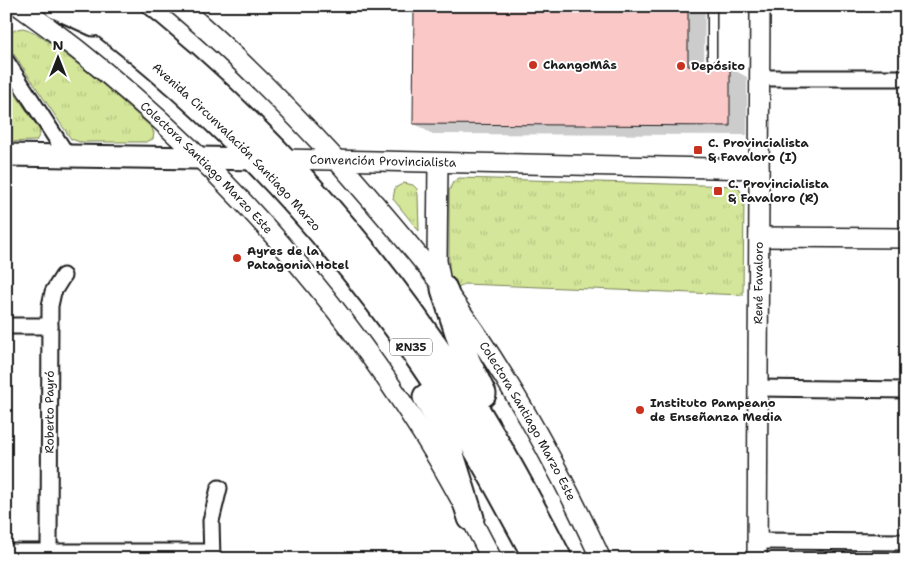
<svg xmlns="http://www.w3.org/2000/svg" width="912" height="565" font-family="'Shantell Sans',sans-serif">
<style>
.grass{fill:url(#grass-tufts);stroke:#78815a}
.shadow{fill:#0003}
.building{fill:#f9c8c7;stroke:#1c1c1c}
.lines{fill:none;stroke-linecap:round;stroke-linejoin:round}
.service-casing{stroke:#1c1c1c;stroke-width:11}
.minor-casing{stroke:#1c1c1c;stroke-width:19}
.tertiary-casing{stroke:#1c1c1c;stroke-width:22}
.secondary-casing{stroke:#1c1c1c;stroke-width:25}
.trunk-casing{stroke:#1c1c1c;stroke-width:29}
.service{stroke:#fff;stroke-width:8}
.minor{stroke:#fff;stroke-width:15}
.tertiary{stroke:#fff;stroke-width:19}
.secondary{stroke:#fff;stroke-width:21}
.trunk{stroke:#fff;stroke-width:25}
.poi-dot{fill:#c8321e;stroke:#fff;stroke-width:2}
.labels{text-anchor:middle;dominant-baseline:central;stroke-width:4;stroke-linejoin:round;paint-order:stroke}
.shield{fill:#fff;stroke:#606060;stroke-width:1}
.shield-label{font-size:11px;font-weight:bold;fill:#1c1c1c}
.poi-label{font-size:12px;font-weight:bold;fill:#1c1c1c;stroke:#fff;text-anchor:start}
.street-label{font-size:12px;fill:#1c1c1c;stroke:#fff}
</style>
<defs>
<pattern id="grass-tufts" width="24" height="20" patternUnits="userSpaceOnUse" patternTransform="scale(1.25)"><rect width="24" height="20" fill="#d4e699"/><path d="M3 7l-1-3M5 7V3M7 7l1-3M15 17l-1-3M17 17v-4M19 17l1-3" fill="none" stroke="#b5c583"/></pattern>
</defs>
<rect width="100%" height="100%" fill="#fff"/>
<filter id="ink" filterUnits="userSpaceOnUse"><feTurbulence type="fractalNoise" baseFrequency=".02" numOctaves="2"/><feDisplacementMap in="SourceGraphic" scale="10" xChannelSelector="R" yChannelSelector="G"/><feConvolveMatrix kernelMatrix="1 2 1 2 8 2 1 2 1" color-interpolation-filters="sRGB"/></filter>
<g filter="url(#ink)">
<path class="grass" d="M23 28C36 31 48 42 59 50 92 74 122 101 152 128L154 133 153 139 146 142H80L71 139 9 47C6 36 11 29 23 28Z
M6 80 39 129 40 134 36 141 6 142Z
M459 178 735 186 740 190 744 199 743 295 464 284 456 290 450 280 449 273V191L453 182Z
M404 183 413 185 417 189 418 195 419 231 393 199 395 188Z"/>
<path class="shadow" d="M415 6H705L704 67 730 68 747 77V135L432 134 415 124Z"/>
<path class="building" d="M414 6H688V66H730V126L413 124Z"/>
<g class="lines">
<defs>
<path id="service" d="M712 57V6"/>
<g id="minor">
<path d="M6 61 67 155"/>
<path d="M760 78H906"/>
<path d="M6 326H50"/>
<path d="M758 388 906 390"/>
<path d="M757 541 906 542"/>
<path d="M6 552H212"/>
<path id="s1" d="M49 552 50 306 53 292 63 276"/>
<path d="M212 559 211 521 219 488"/>
</g>
<g id="tertiary">
<path id="s2" d="M19 6C177 118 319 269 422 433 448 474 470 516 492 559"/>
<path id="s3" d="M179 6C237 55 290 109 341 165 376 205 411 245 443 287 505 369 558 466 601 559"/>
<path id="s4" d="M283 159 759 169"/>
<path d="M438 163 437 261 441 283"/>
<path d="M759 237 906 238"/>
<path id="s5" d="M757 559 760 6"/>
</g>
<path id="secondary" d="M6 155 263 159"/>
<g id="trunk">
<path d="M57 6 94 23"/>
<path id="s6" d="M80 6C212 105 328 227 422 363 465 425 501 492 537 559"/>
<path d="M114 6C249 110 365 239 458 381 496 438 528 498 559 559"/>
<path d="M444 289 467 361 483 394"/>
<path d="M426 397 442 426 471 518"/>
</g>
</defs>
<use href="#service" class="service-casing"/>
<use href="#minor" class="minor-casing"/>
<use href="#tertiary" class="tertiary-casing"/>
<use href="#secondary" class="secondary-casing"/>
<use href="#trunk" class="trunk-casing"/>
<use href="#service" class="service"/>
<use href="#minor" class="minor"/>
<use href="#tertiary" class="tertiary"/>
<use href="#secondary" class="secondary"/>
<use href="#trunk" class="trunk"/>
</g>
</g>
<g class="poi-dot">
<circle cx="533" cy="65" r="5"/>
<circle cx="681" cy="66" r="5"/>
<rect x="693" y="145" width="10" height="10" rx="2.5"/>
<rect x="713" y="186" width="10" height="10" rx="2.5"/>
<circle cx="237" cy="258" r="5"/>
<circle cx="640" cy="410" r="5"/>
</g>
<g class="labels">
<rect class="shield" x="390" y="338.5" width="42" height="17" rx="4"/>
<g class="shield-label">
<text x="411" y="347">RN35</text>
</g>
<g class="poi-label">
<text x="543" y="65">ChangoMâs</text>
<text x="691" y="66">Depósito</text>
<text x="708" y="143">C. Provincialista<tspan x="708" dy="14">&amp; Favaloro (I)</tspan></text>
<text x="728" y="184">C. Provincialista<tspan x="728" dy="14">&amp; Favaloro (R)</tspan></text>
<text x="247" y="251">Ayres de la<tspan x="247" dy="14">Patagonia Hotel</tspan></text>
<text x="650" y="403">Instituto Pampeano<tspan x="650" dy="14">de Enseñanza Media</tspan></text>
</g>
<g class="street-label">
<text stroke="none"><textPath href="#s6" startOffset="211">Avenida Circunvalación Santiago Marzo</textPath></text>
<text stroke="none"><textPath href="#s4" startOffset="100">Convención Provincialista</textPath></text>
<text stroke="none"><textPath href="#s2" startOffset="248">Colectora Santiago Marzo Este</textPath></text>
<text stroke="none"><textPath href="#s5" startOffset="276">René Favaloro</textPath></text>
<text stroke="none"><textPath href="#s1" startOffset="140">Roberto Payró</textPath></text>
<text stroke="none"><textPath href="#s3" startOffset="545">Colectora Santiago Marzo Este</textPath></text>
</g>
</g>
<rect width="912" height="565" fill="none" stroke="#fff" stroke-width="25"/>
<rect x="12" y="12" width="887" height="540" fill="none" stroke="#1c1c1c" stroke-width="2" filter="url(#ink)"/>
<g transform="translate(58 58)" stroke="#ffffff" stroke-width="4" paint-order="stroke">
<path d="M0-4L9 19L0 12L-9 19Z" fill="#1c1c1c"/>
<text y="-8" font-size="14" font-weight="bold" text-anchor="middle" fill="#1c1c1c">N</text>
</g>
</svg>
